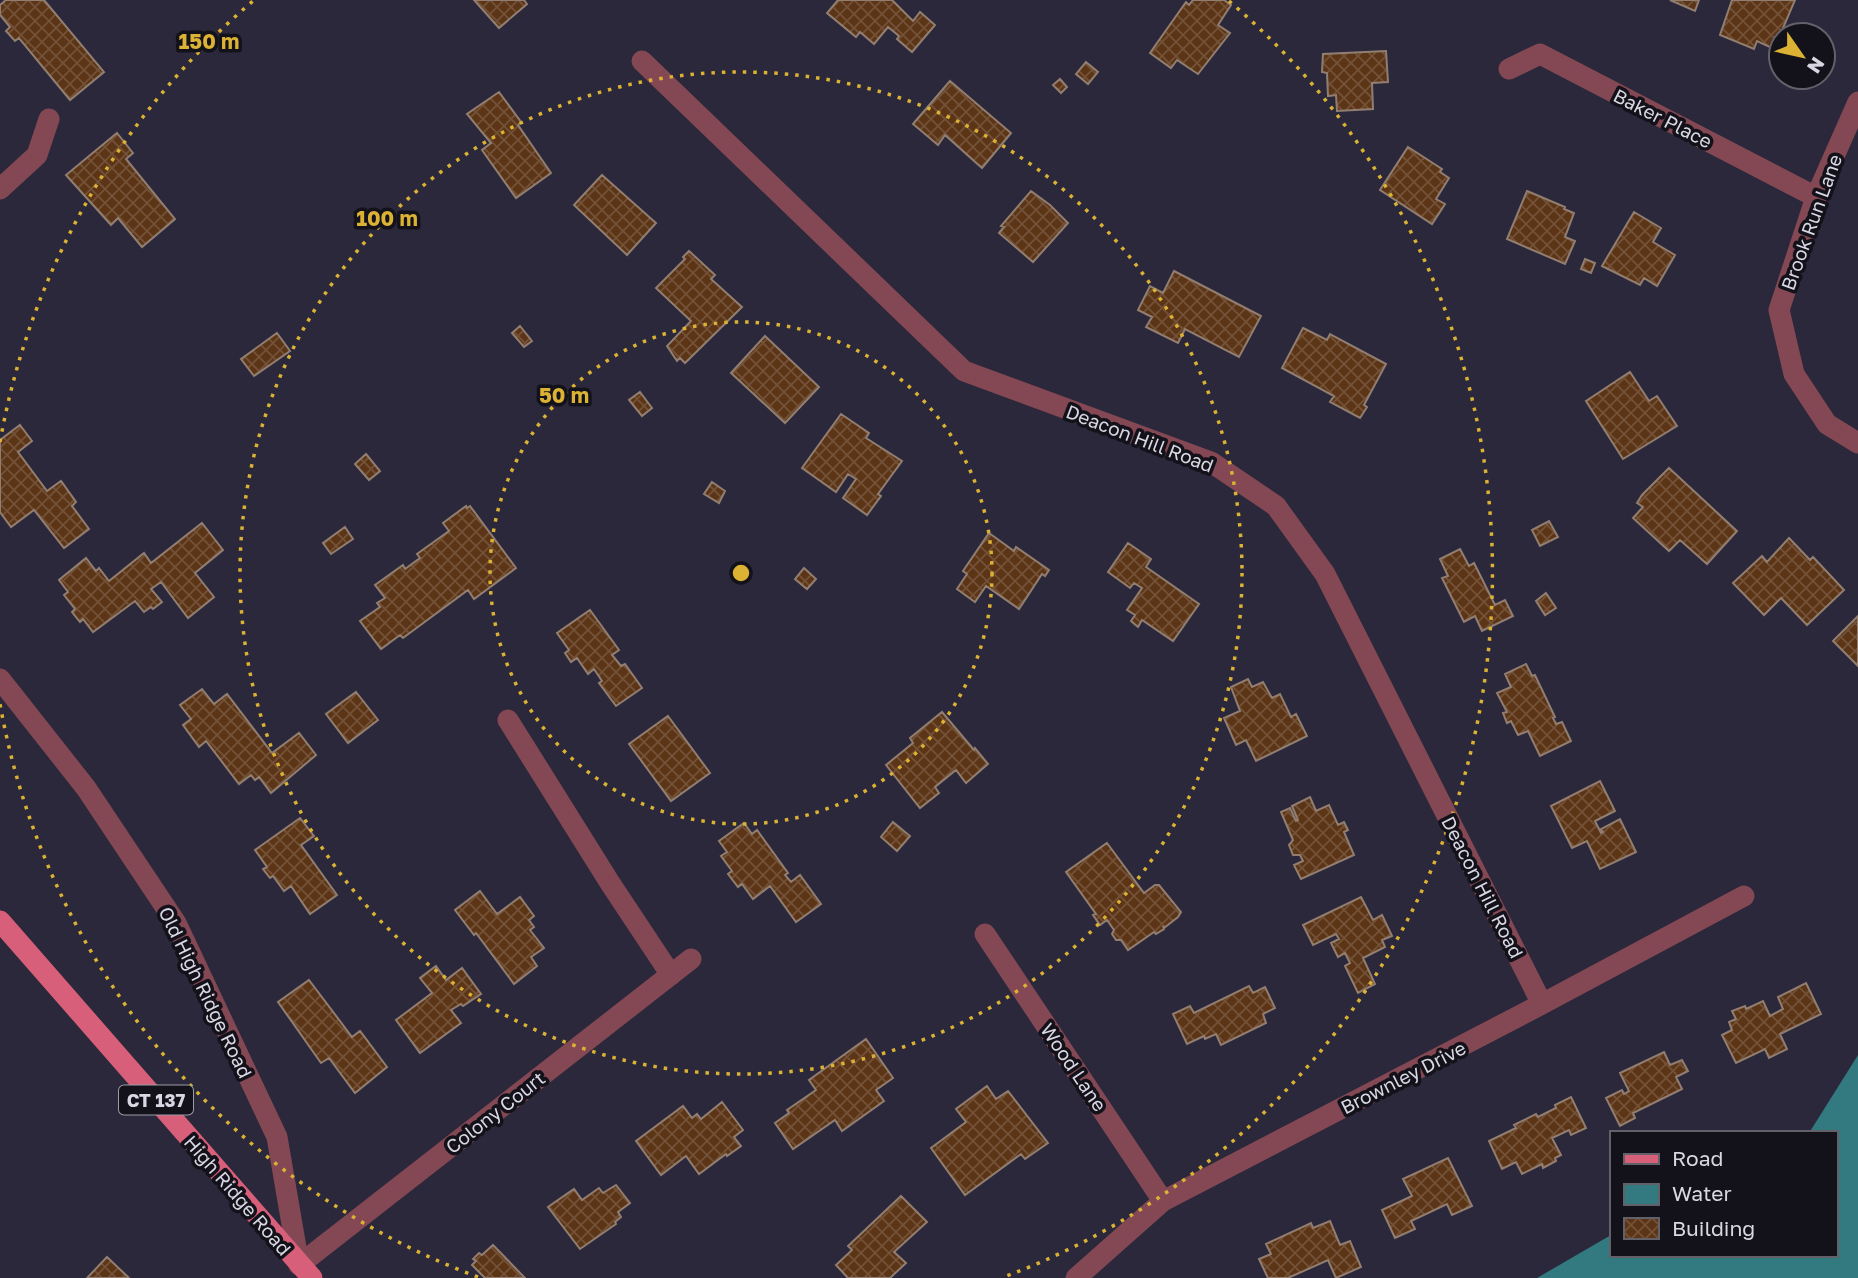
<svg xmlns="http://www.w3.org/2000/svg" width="1858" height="1278" font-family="'Golos Text',sans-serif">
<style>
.water{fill:#327a7f}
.building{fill:url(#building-cross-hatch);stroke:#927e71;stroke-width:2}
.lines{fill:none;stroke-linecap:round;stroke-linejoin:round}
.minor{stroke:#834853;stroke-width:21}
.major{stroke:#d85f79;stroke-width:21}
.ring{fill:none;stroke:#dbb233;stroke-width:3.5;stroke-dasharray:3.5 7}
.labels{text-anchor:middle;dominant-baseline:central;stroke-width:7;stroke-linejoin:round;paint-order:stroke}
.shield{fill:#13121a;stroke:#9d9ca7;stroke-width:2}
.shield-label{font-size:18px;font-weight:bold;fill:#d8d7e3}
.street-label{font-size:19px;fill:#d8d7e3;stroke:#13121a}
.centre{fill:#dbb233;stroke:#13121a;stroke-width:3.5}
.ring-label{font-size:21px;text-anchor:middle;font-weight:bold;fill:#dbb233;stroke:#13121a;stroke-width:7;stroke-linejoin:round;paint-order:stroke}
</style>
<defs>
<pattern id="building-cross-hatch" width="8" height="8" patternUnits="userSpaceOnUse" patternTransform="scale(1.75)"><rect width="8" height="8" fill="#5c3516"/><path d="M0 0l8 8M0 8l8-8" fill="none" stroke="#735238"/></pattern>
</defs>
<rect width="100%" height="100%" fill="#2a283a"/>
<path class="water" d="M1858 1055V1278H1537L1611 1235V1255H1835V1133H1809Z"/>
<path class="building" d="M6 0H44L104 72 70 100 19 38 15 41 6 31 10 27 0 15V5Z
M474 0H524L527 4 499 28Z
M838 0H892L913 21 920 12 935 25 912 52 897 39 899 36 888 27 874 44 860 32 856 37 827 13Z
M1193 0H1224L1231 5 1218 25 1230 33 1198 74 1177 60 1171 68 1150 53 1186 2 1189 5Z
M1670 0H1699L1695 11Z
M1732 0H1795L1774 49 1757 41 1754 49 1720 35Z
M1386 51 1388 82 1372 83 1373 109 1337 111 1336 95 1328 96 1327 73 1322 72 1323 54Z
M1086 62 1098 72 1088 84 1076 74Z
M1060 79 1067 87 1061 93 1053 85Z
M950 81 1011 133 982 168 945 135 938 145 913 124Z
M499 92 521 122 518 125 551 173 516 198 482 150 491 143 467 114Z
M117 133 133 153 126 159 175 219 142 247 118 218 111 225 66 175Z
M1408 147 1442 169 1440 172 1449 178 1436 199 1445 204 1432 224 1380 190Z
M602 175 656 223 627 255 574 205Z
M1031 191 1050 205 1068 223 1033 262 999 233 1004 227 1001 226Z
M1527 191 1565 207 1564 209 1574 213 1565 237 1575 241 1565 264 1507 239Z
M1634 212 1661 228 1653 242 1675 255 1657 286 1644 278 1640 285 1602 266Z
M689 251 715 275 711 279 742 307 685 363 680 358 677 361 667 346 691 321 656 288 685 259 683 257Z
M1585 259 1595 263 1591 273 1581 269Z
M1174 271 1261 316 1239 357 1185 329 1178 343 1146 327 1152 317 1138 310 1150 286 1163 293Z
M520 326 532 341 524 347 512 333Z
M1303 328 1327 340 1330 334 1386 364 1364 405 1367 407 1360 418 1330 402 1334 396 1282 368Z
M277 333 290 351 254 376 241 359Z
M765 336 819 387 785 423 731 373Z
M1630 372 1649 401 1657 396 1677 426 1623 459 1586 401Z
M640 392 652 408 642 416 629 400Z
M841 414 869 433 866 438 902 461 878 494 881 496 867 515 843 498 856 479 848 474 836 492 802 468Z
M20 425 32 441 18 452 47 491 61 481 76 502 72 506 89 529 64 548 34 510 11 527 0 512V440Z
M366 454 380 471 369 480 355 464Z
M1669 468 1737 531 1707 564 1680 540 1669 551 1633 518 1643 507 1637 503 1642 495Z
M712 482 725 491 719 503 704 494Z
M466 506 467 508 470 506 516 568 474 599 468 590 403 638 400 635 381 649 360 621 380 607 377 603 385 598 375 585 403 565 405 569 420 558 417 554 449 531 443 523Z
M1549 521 1558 537 1540 546 1532 530Z
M202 523 223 550 195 573 214 597 188 618 161 582 151 589 162 602 153 609 151 607 144 612 135 601 93 632 83 619 80 622 72 612 75 609 64 595 68 592 59 580 86 558 96 571 99 568 109 581 144 553 151 563Z
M345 527 353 539 331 554 323 543Z
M989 533 1014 551 1016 547 1049 570 1045 576 1042 574 1019 609 986 586 975 602 957 589 967 574 963 571Z
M1789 538 1810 560 1813 557 1844 590 1807 625 1781 598 1764 615 1733 583 1762 556 1767 562Z
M1128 543 1151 559 1146 567 1199 604 1173 641 1142 620 1138 627 1131 621 1135 615 1127 610 1142 588 1134 583 1130 588 1108 572Z
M1460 549 1469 566 1474 563 1495 605 1505 600 1513 616 1482 631 1475 616 1464 622 1442 578 1448 576 1440 559Z
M804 568 816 579 807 589 795 579Z
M1546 593 1556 608 1545 615 1536 601Z
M590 610 619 650 612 655 621 666 625 664 642 688 616 706 599 683 602 681 594 669 588 674 577 658 571 662 565 653 569 650 557 633Z
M1858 616V666L1833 641Z
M1526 664 1532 676 1535 675 1555 717 1553 718 1556 724 1562 722 1571 741 1540 756 1528 731 1518 735 1511 721 1507 723 1503 713 1507 712 1497 693 1511 687 1505 674Z
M1248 679 1252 687 1263 682 1272 698 1280 694 1291 717 1296 714 1307 736 1256 761 1246 740 1236 745 1224 718 1240 711 1231 687Z
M202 689 214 704 227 694 272 753 299 733 316 755 271 793 259 777 255 780 251 775 239 784 206 741 199 747 183 725 191 719 180 705Z
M356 692 378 720 348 743 326 714Z
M942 712 974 750 975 748 988 764 966 783 956 770 935 787 939 793 920 808 886 765 913 743 910 738Z
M668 716 710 773 671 801 629 744Z
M1600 781 1615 811 1595 821 1601 833 1603 832 1601 829 1620 819 1636 852 1600 869 1587 841 1572 848 1551 806Z
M1310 797 1316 811 1329 805 1338 825 1344 822 1348 830 1344 832 1354 855 1301 879 1294 865 1303 861 1300 855H1293L1289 845 1293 840 1281 812 1290 808 1296 821 1298 820 1292 806Z
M300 818 314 836 301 845 337 895 310 914 291 886 284 891 273 876 270 878 263 869 267 867 255 850Z
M893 822 910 836 897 851 881 837Z
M744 823 752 834 757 830 788 873 785 875 791 882 800 875 821 904 796 922 770 886 753 899 742 884 738 887 728 874 732 871 721 856 727 852 719 841Z
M1107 843 1144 893 1155 885H1159L1181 912 1178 917 1164 928 1163 926 1164 929 1156 934 1154 932 1128 950 1121 940H1116L1112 934 1114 930 1107 920 1100 925 1093 915 1096 914 1066 872Z
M480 891 497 914 520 897 534 916 529 920 534 927 530 930 544 948 531 957 537 966 514 984 476 933 474 935 455 910Z
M1361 897 1373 920 1382 915 1392 936 1382 940 1385 947 1363 958 1375 984 1358 993 1345 966 1350 963 1345 953 1338 957 1331 943 1339 939 1336 934 1313 945 1303 925Z
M436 966 446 980 462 968 481 994 463 1006 461 1004 451 1010 461 1023 420 1053 396 1020 432 993 420 978Z
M309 980 352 1037 360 1031 387 1067 355 1093 329 1058 321 1063 278 1002Z
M1806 983 1821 1014 1780 1034 1787 1049 1769 1058 1765 1049 1736 1063 1722 1035 1732 1030 1729 1022 1736 1019 1732 1011 1745 1006 1746 1009 1763 1001 1770 1016 1783 1009 1778 997Z
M1249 986 1253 993 1265 987 1275 1008 1263 1014 1266 1023 1221 1045 1216 1034 1205 1039 1204 1036 1187 1044 1173 1014 1190 1006 1194 1013Z
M866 1039 893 1078 876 1090 884 1101 842 1131 835 1120 793 1149 775 1123 789 1113 787 1110 816 1090 809 1080Z
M1664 1052 1670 1065 1682 1060 1688 1071 1676 1077 1682 1089 1633 1113 1635 1118 1620 1126 1606 1098 1622 1090 1624 1094 1629 1091 1620 1073Z
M987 1086 996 1099 1008 1091 1048 1143 1025 1159 1021 1154 965 1195 931 1148 966 1122 956 1109Z
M1571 1097 1586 1128 1571 1135 1569 1130 1552 1138 1561 1155 1555 1158 1556 1161 1543 1168 1542 1164 1522 1174 1516 1162 1502 1169 1489 1141 1516 1128 1514 1125 1536 1114 1538 1117 1556 1108 1555 1105Z
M722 1102 743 1130 734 1137 741 1146 727 1156 726 1154 699 1174 686 1156 661 1175 636 1141 683 1106 692 1118 697 1114 701 1119Z
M1448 1158 1472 1206 1452 1215 1447 1204 1411 1221 1415 1229 1395 1238 1382 1210 1412 1196 1403 1179Z
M616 1185 630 1203 618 1212 621 1217 615 1222 616 1224 580 1249 548 1207 574 1189 582 1200 599 1188 603 1193Z
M901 1196 927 1222 894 1252 906 1263 890 1278H848L836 1265 852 1250 848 1246Z
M1330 1221 1340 1245 1350 1241 1361 1267 1336 1278 1328 1260 1288 1278H1268L1259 1259 1271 1254 1266 1244 1311 1223 1313 1228Z
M493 1245 525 1278H485L472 1265 476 1261 473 1259 479 1253 482 1255Z
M107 1257 129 1278H87Z"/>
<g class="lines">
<path class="minor" d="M642 61 964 371 1211 462 1276 506 1325 574 1542 1004
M1509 69 1540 54 1816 197
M1858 102 1816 197 1779 310 1794 374 1827 424 1858 443
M0 189 37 155 49 119
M0 679 86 788 176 923 277 1137 299 1265 691 959
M508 720 610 883 671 975
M985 934 1163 1201
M1076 1278 1163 1201 1542 1004 1744 896"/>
<path class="major" d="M0 921 312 1278"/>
</g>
<g class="ring">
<circle cx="741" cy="573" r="251"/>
<circle cx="741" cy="573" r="501"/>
<path d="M478 1277A752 752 0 0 1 0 704M0 442A752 752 0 0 1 253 1M1229 1A752 752 0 0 1 1004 1277"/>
</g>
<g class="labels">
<rect class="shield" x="119" y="1085.5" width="74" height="29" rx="5"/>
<g class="shield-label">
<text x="156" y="1100">CT 137</text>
</g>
<g class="street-label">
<text transform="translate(1663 118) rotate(27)">Baker Place</text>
<text transform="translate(1811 222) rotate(-70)">Brook Run Lane</text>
<text transform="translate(1140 438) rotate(21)">Deacon Hill Road</text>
<text transform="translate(1483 887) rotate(63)">Deacon Hill Road</text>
<text transform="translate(206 992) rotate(64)">Old High Ridge Road</text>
<text transform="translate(1074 1067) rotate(56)">Wood Lane</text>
<text transform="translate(1403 1077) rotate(-27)">Brownley Drive</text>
<text transform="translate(495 1112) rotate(-38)">Colony Court</text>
<text transform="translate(238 1195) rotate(49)">High Ridge Road</text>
</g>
</g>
<circle cx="741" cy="573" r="10" class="centre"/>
<g class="ring-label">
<text x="209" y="49">150 m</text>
<text x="387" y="226">100 m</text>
<text x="564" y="403">50 m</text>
</g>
<rect x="1610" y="1131" width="228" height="126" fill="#13121a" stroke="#62616a" stroke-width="2"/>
<rect x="1624" y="1154" width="35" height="10" fill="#d85f79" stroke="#62616a" stroke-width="2"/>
<text x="1672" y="1166" font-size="21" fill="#d8d7e3">Road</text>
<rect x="1624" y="1184" width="35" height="21" fill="#327a7f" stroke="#62616a" stroke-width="2"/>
<text x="1672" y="1201" font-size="21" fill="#d8d7e3">Water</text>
<rect x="1624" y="1218" width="35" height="21" fill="url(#building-cross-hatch)" stroke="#62616a" stroke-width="2"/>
<text x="1672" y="1236" font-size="21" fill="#d8d7e3">Building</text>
<g transform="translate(1802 56) rotate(124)"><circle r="33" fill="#13121a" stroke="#62616a" stroke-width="2"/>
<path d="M0-5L12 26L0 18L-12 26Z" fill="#dbb233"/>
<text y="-10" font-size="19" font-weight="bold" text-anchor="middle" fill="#d8d7e3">N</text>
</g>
</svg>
